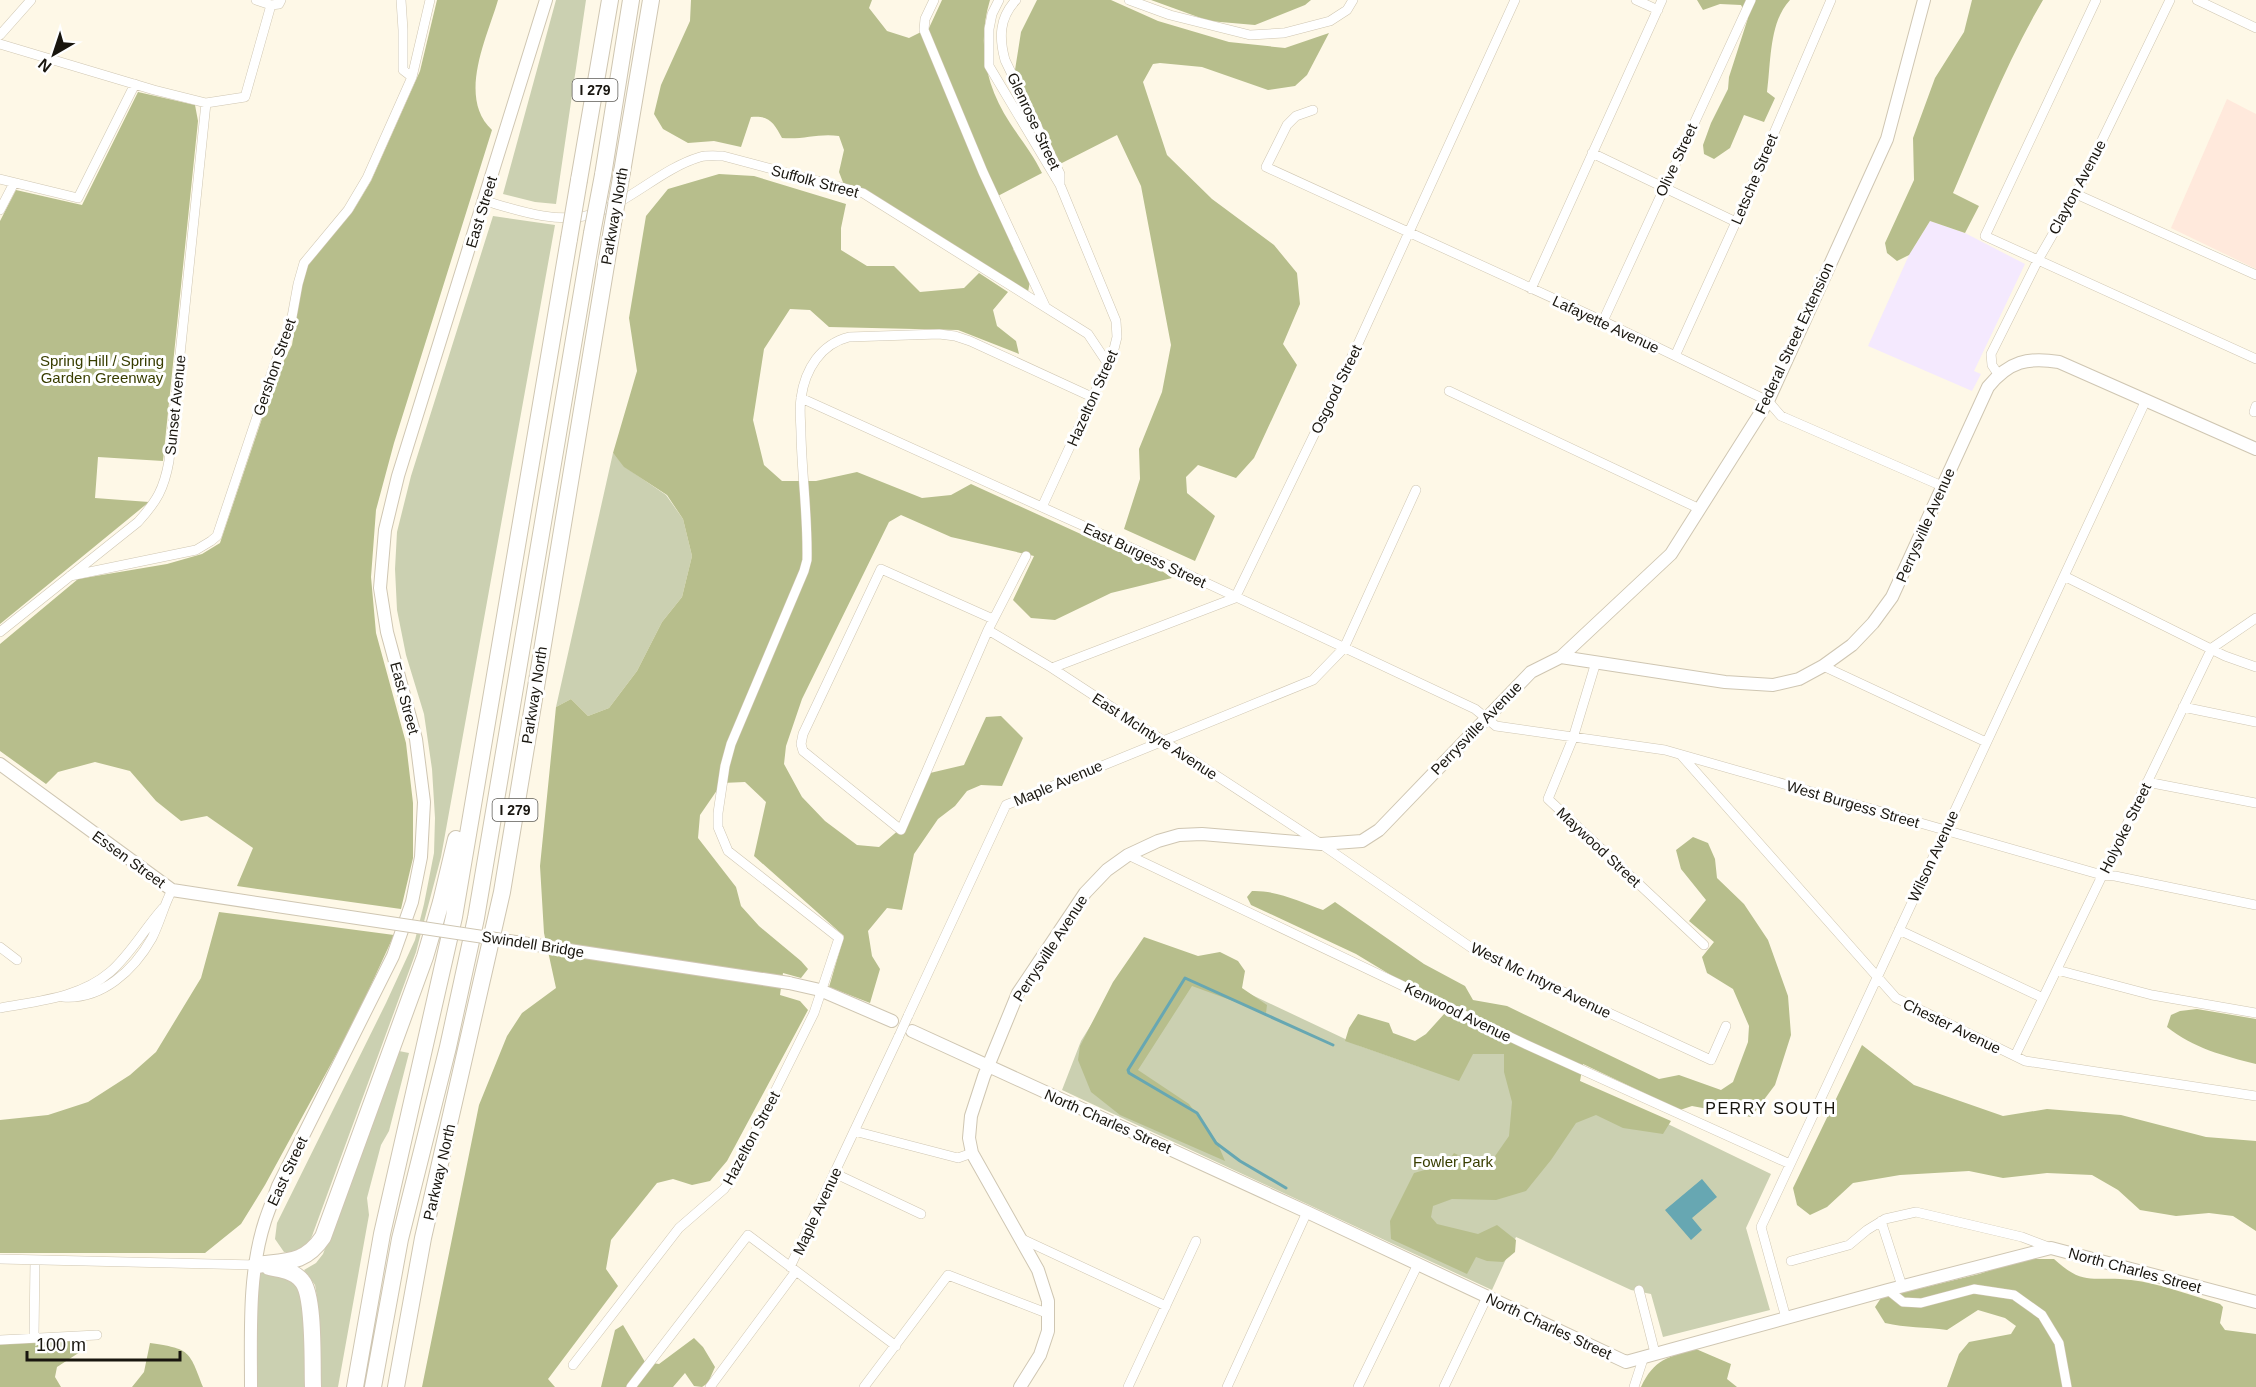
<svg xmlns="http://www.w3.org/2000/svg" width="2256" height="1387" font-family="Helvetica,sans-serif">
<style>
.commercial{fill:#f4e9fe}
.education{fill:#ffe9dc}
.green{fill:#cbd0b1}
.forest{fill:#b7be8c}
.water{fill:#67a7b2}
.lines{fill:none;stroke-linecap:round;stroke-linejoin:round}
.stream{stroke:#67a7b2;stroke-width:3}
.street-casing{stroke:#cfc6b2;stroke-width:10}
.secondary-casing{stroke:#cfc6b2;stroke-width:14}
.highway-casing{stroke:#cfc6b2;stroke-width:18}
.street{stroke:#fff;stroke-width:9}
.secondary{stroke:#fff;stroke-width:12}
.highway{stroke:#fff;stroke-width:16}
.street-bridge-casing{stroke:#cfc6b2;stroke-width:10;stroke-linecap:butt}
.secondary-bridge-casing{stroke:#cfc6b2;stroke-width:14;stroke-linecap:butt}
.highway-bridge-casing{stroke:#cfc6b2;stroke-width:18;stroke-linecap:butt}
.street-bridge{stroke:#fff;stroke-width:9}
.secondary-bridge{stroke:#fff;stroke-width:12}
.highway-bridge{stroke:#fff;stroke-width:16}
.labels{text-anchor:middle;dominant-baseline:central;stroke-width:6;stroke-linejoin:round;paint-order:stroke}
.shield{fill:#fff;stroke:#5e5c57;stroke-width:1.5}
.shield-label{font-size:14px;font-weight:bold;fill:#19160f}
.street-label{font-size:15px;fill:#19160f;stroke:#fff}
.park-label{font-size:15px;fill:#383d00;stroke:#fff}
.neighbourhood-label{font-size:16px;letter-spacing:1.5px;fill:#19160f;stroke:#fff}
</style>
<rect width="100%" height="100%" fill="#fef8e7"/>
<path class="commercial" d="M1930 221 1965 233 2025 264 1974 371 1981 374 1972 391 1868 346 1909 255Z"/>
<path class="education" d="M2227 99 2256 114V269L2171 228Z"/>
<path class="green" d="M556 0H586L556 204 535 202 503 194Z
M493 216 555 225 441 857 416 952 312 1236C305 1250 301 1254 284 1252L275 1239 277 1223 386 1003 415 940 424 904 434 853 435 818 432 769 424 714 406 655 397 610 395 569 397 532 411 476Z
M613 453 625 467 666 495 683 519 692 556 682 597 662 622 637 671 609 708 588 716 571 699 556 707Z
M1142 943 1360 1046 1420 1067 1445 1016 1771 1174 1746 1228 1770 1310 1663 1337 1651 1294 1631 1290 1516 1237 1492 1290 1062 1090 1081 1041Z
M399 1051 409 1053 389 1131 381 1145 367 1198 369 1215 338 1387H320L317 1297 315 1285 304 1270 316 1263 323 1254Z
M256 1265 301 1279 313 1387H251Z"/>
<path class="forest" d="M437 0H498C487 38 457 97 492 130L394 443 376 510 371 577 376 633 406 743 413 803V858L401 909 237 886 253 848 207 816 181 821 156 801 130 771 95 762 58 772 46 784 0 751V644L78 579 167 564 202 554 220 543 277 374 292 345 303 275 310 262 353 211 371 181 420 71Z
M691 0H872L869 8 887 31 909 38 929 28 942 0H990C977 43 985 85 1010 123 1021 140 1033 154 1042 173L994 198 1014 244 1013 249 1030 281 1028 292 844 185 839 172 844 150 839 136C818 133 803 140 782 138 774 123 769 115 751 117L741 147 714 141 688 143 663 129 654 114 661 85 690 21Z
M1037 0H1111L1158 21 1229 42 1285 48 1329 33 1307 75 1295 86 1268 90 1202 67 1160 63 1153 64 1143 82 1167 155 1212 199 1274 245 1297 273 1300 304 1283 344 1297 365 1254 458 1236 478 1198 465 1186 477 1187 493 1215 516 1195 561 1124 529 1140 479 1139 449 1162 392 1171 345 1141 186 1117 135 1060 164 1015 70 1021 32Z
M1151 0H1311L1305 5 1255 25 1209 21Z
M1697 0H1790C1769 22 1771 63 1767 92L1775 98 1764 122 1744 115 1730 148 1714 159 1704 154 1703 145 1711 123 1728 89 1729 77 1748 18 1741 5 1720 4 1703 10Z
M1972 0H2043C2007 61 1981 128 1953 193L1979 206 1965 233 1930 221 1909 255 1897 261 1887 253 1885 243 1914 180 1913 138 1935 78 1964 32Z
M138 92 195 105 198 121 163 461 98 457 95 498 149 502 0 624V221L16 190 82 205Z
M719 174 754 176 846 204 841 228V250L867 266H894L920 292 964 288 979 273 1008 292 993 310 997 326 1016 341 1019 354 958 330 829 327 810 310 790 309 764 349 753 420 764 465 782 481H816L857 472 922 498 951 495 971 484 1162 571 1172 578 1111 593 1055 620 1031 618 1013 600 1034 556 951 537 901 515 889 522 802 699 786 746 784 764 802 797 825 821 857 845 879 847 908 822 930 773 964 765 986 717 1001 716 1023 738 1002 786 981 785 967 791 955 806 938 819 914 854 902 910 887 908 868 931 872 956 880 969 870 1003 829 987 844 936 754 856 766 802 745 782 722 783 700 815 698 838 736 887 741 906 759 926 801 961 808 969 801 978 783 973 780 995 800 1001 808 1010 727 1161 710 1181 692 1185 673 1179 657 1183 611 1240 606 1269 618 1286 548 1379 555 1387H422L479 1105 507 1036 522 1013 556 988 544 933 540 866 556 707 571 699 588 716 609 708 637 671 662 622 682 597 692 556 683 519 667 495 624 467 613 453 637 371 629 318 646 216 668 189Z
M1693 837 1708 843 1715 859 1717 878 1744 904 1768 940 1788 996 1791 1035 1775 1085 1751 1117 1692 1106 1680 1110 1583 1064 1580 1081 1671 1121 1663 1134 1623 1128 1596 1115 1576 1123 1551 1160 1526 1191 1496 1200 1452 1199 1433 1206 1431 1217 1437 1224 1478 1234 1497 1225 1516 1240 1515 1252 1503 1262 1487 1261 1476 1257 1467 1274 1391 1239 1390 1221 1414 1173 1446 1164 1454 1153 1478 1165 1493 1159 1509 1136 1512 1102 1504 1072V1054H1473L1459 1081 1345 1041 1349 1028 1358 1014 1389 1023 1393 1033 1415 1041 1426 1034 1445 1013V1004L1399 980 1356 954 1251 905 1247 897 1252 891C1276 890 1301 902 1323 910L1335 902 1424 964 1465 986 1473 1000 1507 1006 1659 1079 1679 1075 1721 1090 1733 1082 1748 1042 1749 1026 1733 989 1707 973 1702 957 1714 942 1689 921 1706 900 1681 869 1676 850Z
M219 912 394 935 355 1020 265 1185 241 1224 205 1253H0V1120L48 1115 88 1102 130 1075 156 1052 201 978Z
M1144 937 1198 956 1220 952 1238 961 1245 971 1242 988 1267 1005 1266 1013 1192 986 1138 1070 1189 1104 1217 1142 1225 1161 1120 1115 1091 1092 1078 1060 1080 1046 1113 982Z
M2197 1009 2256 1019V1064C2224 1056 2193 1048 2167 1027L2171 1015 2180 1011Z
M1862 1045 1914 1085 2003 1116 2047 1109 2121 1115 2206 1137 2256 1141V1231L2233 1216 2209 1213 2176 1216 2140 1210 2118 1190 2092 1175 2047 1173 2003 1178 1969 1171 1900 1175 1853 1183 1827 1207 1810 1215 1797 1205 1793 1188Z
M2025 1259H2054C2085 1288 2094 1275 2131 1280 2159 1283 2193 1296 2220 1304L2223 1307 2220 1323 2225 1330 2256 1334V1387H1947L1959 1354 1969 1342 2011 1334 2016 1326 2005 1318 1978 1310 1947 1330C1926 1327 1905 1328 1885 1323L1875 1307 1881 1298 1979 1274Z
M623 1325 645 1362 659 1364 694 1338 703 1347 715 1367 708 1383 702 1387 694 1386 685 1373 673 1387H601L615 1330Z
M84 1340 83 1350 57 1367 55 1377 61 1387H0V1343Z
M150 1343C190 1349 189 1350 203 1387H132L144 1372Z
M1696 1349 1731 1364 1727 1379 1737 1387H1641C1654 1359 1668 1357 1696 1349Z"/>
<path class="water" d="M1702 1179 1717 1197 1692 1218 1702 1230 1691 1240 1665 1210Z"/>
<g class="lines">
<path class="stream" d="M1286 1188 1240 1161 1216 1143 1197 1113 1129 1073 1128 1070 1185 978 1333 1045"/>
<defs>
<path id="street" d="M256 0 271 5
M401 0 403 30V70L412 77
M934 0 925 19 924 30 983 172 1045 306
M999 0 992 14 989 29V66L1060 185 1116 321 1117 337 1113 353 1042 507
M1016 0C999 18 999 38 1005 60L1060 174V185
M1129 0 1170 15 1250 35 1284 33 1330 21 1347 10 1353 0
M1636 0 1658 10
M2096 0 1985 236 2256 359
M2197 0 2256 28
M271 5 279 4 281 0
M0 35 31 0
M0 44 154 90 206 103 245 97 271 5
M1313 110 1296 116 1287 125 1266 167 1603 321 1768 401 1781 416 1942 486
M1592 153 1736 222
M0 179 78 198 135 84
M2076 194 2256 275
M485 201C517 210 556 224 589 215 630 203 660 169 700 157 707 155 716 156 723 156L863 193 1088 334 1108 364
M0 210 14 183
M1531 289 1662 0
M1603 321 1751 0
M1675 356 1736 222 1831 0
M1998 374 1992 365 1991 354 2038 260 2076 194 2170 0
M1449 391 1700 509
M801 398 1119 542 1475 709 1496 726 1665 750 2102 875 2115 876 2256 905
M2254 412 2256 406
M70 576 196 550 211 541 217 536 274 366 290 328 298 284 304 263 348 210 367 178 412 77 430 0
M2064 576 2225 656 2256 667
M993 619 881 569 803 734 801 744 803 751 901 830 988 630 1026 556
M988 630 1052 668 1321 844 1479 953 1711 1060 1726 1026
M0 632 138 522C157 501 164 489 169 461L206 103
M1596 662 1573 738 1548 799 1704 945
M1823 666 1986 742
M1052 668 1235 598 1357 346 1515 0
M2183 707 2256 722
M1681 755 1896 998 2025 1061 2256 1096
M2147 782 2256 803
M1128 855 1525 1044 1790 1164
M1899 930 2043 998
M0 947 17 960
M2057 970 2152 995 2256 1013
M63 997C102 1000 134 970 152 938 160 922 164 905 172 890
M0 1008C37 1001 80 998 110 972 130 955 145 928 163 908
M908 1016 1006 805 1313 680 1344 648 1416 490
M2015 1056 2212 648 2256 618
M854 1131 958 1158 972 1153
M834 1173 921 1214
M1881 1221 1902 1286
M1020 1238 1166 1306
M0 1259 256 1265
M1791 1261 1849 1245 1867 1230 1885 1219 1916 1212 2022 1237 2051 1248
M790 1267 899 1036
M1639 1290 1655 1353
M1888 1290 1903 1302 1921 1303 1974 1289 2014 1295 2042 1315 2059 1343 2067 1387
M1786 1318 1761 1227 2146 400
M34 1337 35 1260
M0 1340 97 1335
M573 1365 679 1228 724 1189 732 1178 814 1013 839 938 728 851 718 827V813L725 766 731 744 804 571 807 560C808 518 802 476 801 435 801 423 799 410 801 398 805 369 821 344 849 337L939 334 955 336 970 341 1092 397
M631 1387 748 1235 896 1346
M710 1387 796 1271
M864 1387 948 1275 1049 1314
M1128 1387 1196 1241
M1227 1387 1307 1212
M1358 1387 1418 1264
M1444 1387 1487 1297
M1634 1387 1644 1356"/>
<path id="secondary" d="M1561 657 1671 554 1768 401 1887 139 1924 0
M0 764 172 890 277 906
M789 983 820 990 892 1021
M912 1031 1307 1212 1626 1362 1888 1290 2051 1248 2256 1302
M251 1387C251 1332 248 1273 265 1221 269 1209 274 1197 278 1186L393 956 412 902 421 857 424 802 416 739 387 632 380 588 385 530 398 476 546 0
M1020 1387 1040 1355 1048 1331V1301L1038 1270 972 1153 969 1138 971 1116 984 1076 1018 993 1085 893 1107 870 1128 855 1158 841 1179 835 1202 834 1321 844 1362 841 1379 830 1531 672 1561 657 1725 682 1773 685 1799 679 1823 666 1852 645 1873 623 1892 597 1988 387C2009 361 2028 357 2059 362L2256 449"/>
<path id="highway" d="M622 172 651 0
M603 175 631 0
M579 180 610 0
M256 1265C286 1261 305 1264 323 1237L425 957 441 902 456 839
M269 1267C280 1269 294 1271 302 1281 315 1296 312 1365 313 1387
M355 1387 382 1234 454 917 569 239
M373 1387 400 1239 448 1047 476 918 592 233
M396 1387 423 1238 502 892 612 229"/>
</defs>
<use href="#street" class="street-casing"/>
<use href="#secondary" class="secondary-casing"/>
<use href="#highway" class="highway-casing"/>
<use href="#street" class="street"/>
<use href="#secondary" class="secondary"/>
<use href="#highway" class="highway"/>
<defs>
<path id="street-bridge" d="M899 1036 908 1016"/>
<path id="secondary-bridge" d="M277 906 789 983"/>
<path id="highway-bridge" d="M612 229 622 172
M592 233 603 175
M569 239 579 180"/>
</defs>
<use href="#street-bridge" class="street-bridge-casing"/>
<use href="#secondary-bridge" class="secondary-bridge-casing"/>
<use href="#highway-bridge" class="highway-bridge-casing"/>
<use href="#street-bridge" class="street-bridge"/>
<use href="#secondary-bridge" class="secondary-bridge"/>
<use href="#highway-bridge" class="highway-bridge"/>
</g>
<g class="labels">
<g class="shield">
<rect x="572.5" y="79" width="45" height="22" rx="4.5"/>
<rect x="492.5" y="799" width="45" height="22" rx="4.5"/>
</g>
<g class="shield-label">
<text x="595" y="90">I 279</text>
<text x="515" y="810">I 279</text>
</g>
<g class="street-label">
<text transform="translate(1034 121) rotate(65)">Glenrose Street</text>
<text transform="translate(1676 160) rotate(-65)">Olive Street</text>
<text transform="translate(1754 179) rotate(-67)">Letsche Street</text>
<text transform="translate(815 181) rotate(15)">Suffolk Street</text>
<text transform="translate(2077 187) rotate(-62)">Clayton Avenue</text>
<text transform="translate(481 212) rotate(-73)">East Street</text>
<text transform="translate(614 216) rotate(-80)">Parkway North</text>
<text transform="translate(1606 324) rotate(25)">Lafayette Avenue</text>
<text transform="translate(1794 338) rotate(-65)">Federal Street Extension</text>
<text transform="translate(274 367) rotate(-71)">Gershon Street</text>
<text transform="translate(1336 389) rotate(-64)">Osgood Street</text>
<text transform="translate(1092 398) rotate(-66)">Hazelton Street</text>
<text transform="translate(175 405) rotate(-84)">Sunset Avenue</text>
<text transform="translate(1925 525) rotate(-66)">Perrysville Avenue</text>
<text transform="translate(1145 555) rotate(25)">East Burgess Street</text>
<text transform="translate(534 695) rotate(-81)">Parkway North</text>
<text transform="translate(405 698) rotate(75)">East Street</text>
<text transform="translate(1476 728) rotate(-46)">Perrysville Avenue</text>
<text transform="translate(1155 736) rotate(33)">East McIntyre Avenue</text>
<text transform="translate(1058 783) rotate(-23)">Maple Avenue</text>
<text transform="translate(1853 804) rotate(16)">West Burgess Street</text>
<text transform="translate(2125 828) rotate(-64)">Holyoke Street</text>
<text transform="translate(1599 847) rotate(43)">Maywood Street</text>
<text transform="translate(1933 856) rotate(-65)">Wilson Avenue</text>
<text transform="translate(129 859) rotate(36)">Essen Street</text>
<text transform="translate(533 944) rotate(9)">Swindell Bridge</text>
<text transform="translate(1050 948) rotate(-57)">Perrysville Avenue</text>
<text transform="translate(1541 980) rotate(26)">West Mc Intyre Avenue</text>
<text transform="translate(1458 1012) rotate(26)">Kenwood Avenue</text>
<text transform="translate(1952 1026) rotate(26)">Chester Avenue</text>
<text transform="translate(1108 1121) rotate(24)">North Charles Street</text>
<text transform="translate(751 1138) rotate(-62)">Hazelton Street</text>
<text transform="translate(287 1171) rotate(-65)">East Street</text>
<text transform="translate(439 1172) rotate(-77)">Parkway North</text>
<text transform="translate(817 1211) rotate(-65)">Maple Avenue</text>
<text transform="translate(2135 1270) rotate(15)">North Charles Street</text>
<text transform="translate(1549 1326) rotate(25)">North Charles Street</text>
</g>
<g class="park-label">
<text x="102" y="360">Spring Hill / Spring<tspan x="102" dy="17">Garden Greenway</tspan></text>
<text x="1453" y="1161">Fowler Park</text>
</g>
<g class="neighbourhood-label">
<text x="1771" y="1108">PERRY SOUTH</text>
</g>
</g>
<g transform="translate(54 54) rotate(219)" stroke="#ffffff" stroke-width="4.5" paint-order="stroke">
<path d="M0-4.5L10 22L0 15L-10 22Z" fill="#19160f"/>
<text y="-9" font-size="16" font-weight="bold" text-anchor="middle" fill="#19160f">N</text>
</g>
<path d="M27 1351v9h153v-9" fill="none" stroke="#19160f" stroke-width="3"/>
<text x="36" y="1351" font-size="18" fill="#19160f" stroke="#ffffff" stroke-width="4.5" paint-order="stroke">100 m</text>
</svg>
